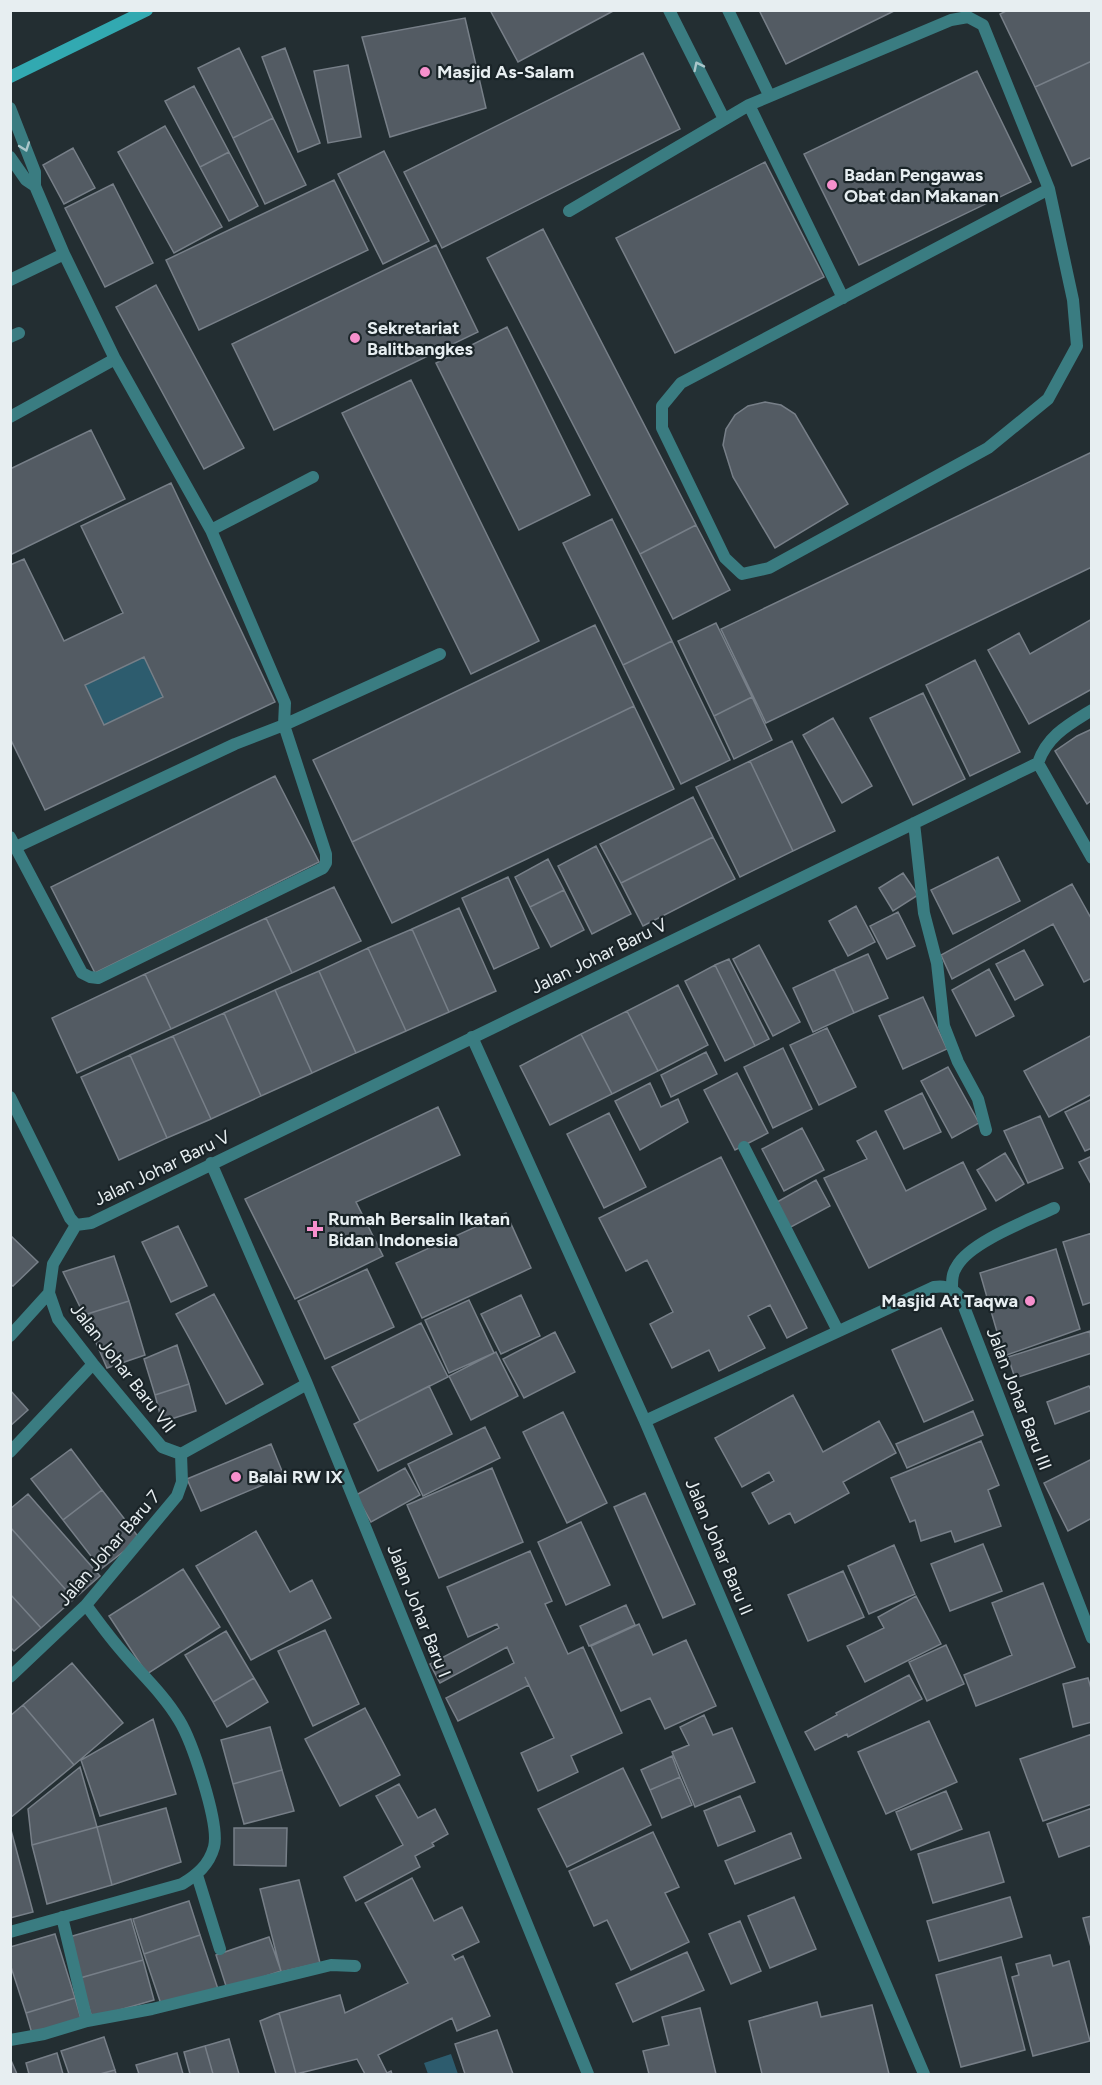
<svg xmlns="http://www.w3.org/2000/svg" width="1102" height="2085" font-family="Figtree,sans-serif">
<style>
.green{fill:#2d5c6e}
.building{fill:#535b63;stroke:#777f88;stroke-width:1.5;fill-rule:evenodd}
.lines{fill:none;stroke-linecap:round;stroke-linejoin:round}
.lane{stroke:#3a7c81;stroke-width:12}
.street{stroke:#3a7c81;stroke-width:12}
.secondary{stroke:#32a9b1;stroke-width:12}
.oneway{stroke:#aac6ca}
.poi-dot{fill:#f790cd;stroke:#1a2428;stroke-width:2}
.labels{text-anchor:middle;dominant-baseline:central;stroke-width:4.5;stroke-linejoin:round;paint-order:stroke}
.poi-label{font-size:18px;font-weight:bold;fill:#e7eef1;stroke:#1a2428;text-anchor:start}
.street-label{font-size:18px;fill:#e7eef1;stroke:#1a2428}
</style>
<rect width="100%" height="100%" fill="#232e32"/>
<path class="green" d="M144 657 163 697 104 725 85 685Z
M451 2054 458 2074H428L424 2063Z"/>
<path class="building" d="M490 10H615L518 62Z
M759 10H896L786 64Z
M1008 10H1092V61L1035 87 1000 14Z
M465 18 486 108 390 137 362 37Z
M239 48 273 118 233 138 198 68Z
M285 48 320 143 298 152 262 57Z
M643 53 680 129 442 248 404 172Z
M1092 61V157L1072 166 1035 87Z
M348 65 361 137 328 143 314 71Z
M977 71 1031 182 859 265 804 154Z
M194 86 229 152 200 167 165 101Z
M273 118 306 185 265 204 233 138Z
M165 126 222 227 174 253 118 152Z
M73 148 95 188 64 204 43 165Z
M384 151 429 241 383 264 338 174Z
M229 152 258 206 229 221 200 167Z
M765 162 824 277 675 353 616 238Z
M334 180 368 250 199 330 166 260Z
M113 184 153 263 105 287 65 208Z
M543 229 696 525 640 554 487 258Z
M436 245 478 332 274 430 232 344Z
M156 285 244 448 204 469 116 307Z
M507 327 590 495 519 530 436 363Z
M411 380 539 641 471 674 342 413Z
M765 402 781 405 795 414 848 504 775 548 733 477 723 445 726 429 735 415 748 406Z
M91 430 125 499 10 555V469Z
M1092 452V567L766 723 721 629Z
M171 483 275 702 45 810 10 738V565L24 559 64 641 123 613 81 526ZM144 657 163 697 104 725 85 685Z
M612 519 672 641 623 665 563 543Z
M696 525 730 590 673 619 640 554Z
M1092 619V689L1029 724 988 650 1019 633 1030 654Z
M716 623 752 697 714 716 678 641Z
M595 625 634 706 352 842 313 760Z
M672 641 730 760 681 784 623 665Z
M975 660 1020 752 970 776 926 685Z
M923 693 965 779 913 805 870 718Z
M752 697 772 740 734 759 714 716Z
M634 706 674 789 392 923 352 842Z
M833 718 872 786 842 803 803 735Z
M1092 729V800L1087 804 1055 751 1077 736Z
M792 741 835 831 793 851 750 761Z
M750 761 793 851 740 877 696 787Z
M275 776 319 862 95 973 51 887Z
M693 797 713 837 621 883 600 844Z
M713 837 735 879 643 926 621 883Z
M596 846 631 914 592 934 558 866Z
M998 857 1020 901 953 934 931 890Z
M548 859 564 890 530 907 515 877Z
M903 873 918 895 893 911 879 888Z
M508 877 539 948 494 969 462 898Z
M1072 884 1092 920V978L1084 982 1053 924 952 979 941 955Z
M334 887 361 941 292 973 266 918Z
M564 890 584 930 551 947 530 907Z
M856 906 875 942 848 956 829 921Z
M459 908 496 991 449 1012 412 929Z
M898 912 915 946 887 959 870 926Z
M266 918 292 973 171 1029 145 974Z
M412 929 449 1012 406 1031 368 948Z
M759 945 800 1022 773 1036 733 959Z
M368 948 406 1031 356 1053 319 971Z
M1024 950 1043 985 1015 1000 996 964Z
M868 954 888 998 854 1013 834 969Z
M729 959 769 1039 755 1046 715 965Z
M715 965 755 1046 725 1061 685 981Z
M834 969 854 1013 813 1032 793 988Z
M989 969 1014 1016 976 1036 952 990Z
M319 971 356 1053 312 1073 275 990Z
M145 974 171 1029 77 1073 52 1018Z
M678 985 708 1045 658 1071 627 1011Z
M275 990 312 1073 261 1096 224 1013Z
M923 997 947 1049 903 1069 879 1016Z
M627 1011 658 1071 612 1094 581 1034Z
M224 1013 261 1096 211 1119 173 1036Z
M827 1028 856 1087 819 1105 790 1045Z
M581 1034 612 1094 550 1125 520 1066Z
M1092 1035V1094L1049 1117 1024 1071Z
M173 1036 211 1119 167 1138 130 1055Z
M783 1048 812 1109 773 1128 744 1067Z
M706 1052 717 1074 671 1097 661 1075Z
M130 1055 167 1138 119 1160 81 1077Z
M948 1067 979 1123 952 1138 921 1081Z
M737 1073 768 1133 735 1150 704 1090Z
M650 1083 661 1107 678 1099 688 1122 640 1150 615 1101Z
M922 1093 941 1132 904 1149 885 1111Z
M1092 1099V1148L1085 1151 1065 1112Z
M438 1107 460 1155 356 1202 383 1256 295 1299 245 1199Z
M609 1113 646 1187 604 1208 567 1134Z
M1040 1116 1063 1168 1028 1183 1004 1131Z
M802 1128 824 1170 784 1191 762 1149Z
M876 1131 906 1191 963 1162 986 1209 869 1268 824 1178 867 1159 857 1141Z
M1005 1153 1024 1184 996 1201 977 1170Z
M1092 1156V1184H1091L1079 1162Z
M721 1157 807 1328 787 1338 770 1305 748 1316 765 1348 719 1371 709 1350 672 1368 650 1324 673 1312 647 1260 626 1271 599 1218Z
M816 1180 830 1206 789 1228 777 1202Z
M506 1213 531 1268 422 1318 396 1263Z
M178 1226 207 1286 171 1302 142 1242Z
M1092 1233V1302L1083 1305 1063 1242Z
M10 1235 38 1262 13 1286 10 1284Z
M1056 1249 1080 1329 1004 1356 980 1273Z
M114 1256 129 1301 84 1315 63 1272Z
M367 1269 394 1327 325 1359 298 1301Z
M214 1294 263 1384 226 1404 176 1314Z
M521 1295 540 1336 501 1354 481 1314Z
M469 1300 494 1353 449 1373 425 1320Z
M129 1301 145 1355 107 1368 84 1315Z
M421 1323 448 1377 360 1421 332 1367Z
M941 1328 973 1400 924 1422 892 1350Z
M1090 1331 1092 1353 1015 1378 1008 1357Z
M555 1332 575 1372 524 1398 503 1359Z
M177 1345 189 1384 155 1395 144 1359Z
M496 1352 518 1396 471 1420 449 1376Z
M189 1384 196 1411 162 1422 155 1395Z
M429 1386 452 1434 378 1471 354 1424Z
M1089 1386 1092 1392V1410L1055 1424 1047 1402Z
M10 1390 28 1410 10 1426Z
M793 1395 823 1452 879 1421 896 1453 843 1482 849 1493 795 1523 790 1513 769 1524 752 1493 774 1481 769 1472 742 1487 715 1438Z
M973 1411 983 1435 907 1468 896 1444Z
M563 1412 607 1503 567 1523 523 1432Z
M485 1427 500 1458 423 1496 408 1464Z
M981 1441 999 1485 988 1490 1001 1526 955 1542 951 1531 921 1541 915 1520 910 1522 891 1478Z
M271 1444 284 1476 201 1511 187 1479Z
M71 1449 102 1490 63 1520 31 1479Z
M1092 1459V1518L1068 1531 1044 1483Z
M405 1468 420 1495 371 1522 356 1495Z
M492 1468 523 1542 439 1578 407 1505Z
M102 1490 140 1539 101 1569 63 1520Z
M645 1493 695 1604 663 1618 614 1507Z
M28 1494 100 1576 74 1599 10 1527V1509Z
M581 1522 610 1585 566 1605 538 1542Z
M10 1527 74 1599 41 1628 10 1594Z
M256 1531 290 1592 312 1580 331 1618 251 1660 196 1566Z
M983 1544 1002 1591 950 1611 931 1564Z
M894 1545 915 1594 869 1614 848 1566Z
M530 1551 552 1601 545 1604 568 1654 583 1647 622 1733 571 1756 578 1772 538 1791 521 1753 554 1738 525 1677 529 1685 458 1721 446 1698 514 1663 507 1647 440 1683 430 1664 499 1628 497 1624 468 1637 447 1587Z
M183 1569 220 1627 147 1674 109 1616Z
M843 1571 864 1617 808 1641 788 1595Z
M1043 1583 1075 1667 976 1706 964 1675 1012 1655 992 1603Z
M10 1594 41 1628 14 1651 10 1647Z
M916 1596 941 1644 865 1682 847 1646 884 1628 878 1617Z
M626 1605 635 1625 589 1646 580 1626Z
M639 1624 653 1655 686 1640 716 1706 665 1729 650 1698 621 1711 591 1646Z
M325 1630 359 1704 313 1726 278 1651Z
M226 1631 254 1678 213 1702 185 1655Z
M946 1645 964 1684 927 1701 909 1662Z
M72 1663 123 1723 74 1765 23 1705Z
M909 1675 922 1699 848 1737 847 1734 815 1750 805 1732 837 1715 836 1713Z
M254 1678 268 1702 227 1727 213 1702Z
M1088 1678 1092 1692V1722L1073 1727 1063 1684Z
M23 1705 74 1765 10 1818V1716Z
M365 1708 400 1775 340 1806 305 1739Z
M704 1715 713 1735 732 1728 755 1782 695 1807 672 1752 689 1745 680 1727Z
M153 1719 176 1794 100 1816 81 1760Z
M929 1721 957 1782 886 1814 858 1752Z
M270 1727 282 1770 233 1784 221 1740Z
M1092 1734V1804L1043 1821 1020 1759Z
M672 1756 680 1777 650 1790 641 1770Z
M80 1767 97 1827 32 1845 28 1809Z
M623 1768 651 1825 567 1867 538 1809Z
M282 1770 294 1811 244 1824 233 1784Z
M680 1777 692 1805 662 1818 650 1790Z
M399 1784 418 1818 435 1809 448 1834 432 1843 434 1846 415 1856 420 1867 356 1901 344 1877 403 1845 376 1796Z
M946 1791 962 1829 911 1850 896 1812Z
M740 1796 755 1831 718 1846 704 1811Z
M166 1808 181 1862 112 1885 97 1827Z
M1092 1808V1845L1059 1857 1047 1824Z
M97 1827 112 1885 47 1904 32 1845Z
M234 1828H287L286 1866 234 1865Z
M11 1830 33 1912 10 1918V1831Z
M653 1832 679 1887 665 1893 689 1942 631 1970 607 1920 594 1926 569 1871Z
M989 1832 1004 1882 933 1903 918 1854Z
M791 1833 801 1858 735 1884 725 1861Z
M412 1878 434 1921 462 1907 479 1942 452 1955 455 1960 463 1956 490 2016 457 2031 452 2018 378 2055 387 2073 391 2071 392 2074H365L357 2059 296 2074 279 2013 340 1995 345 2013 408 1983 365 1903Z
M299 1880 320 1963 281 1972 260 1889Z
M794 1897 816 1949 770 1968 748 1916Z
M1010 1897 1022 1937 939 1961 927 1921Z
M189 1901 200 1935 144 1954 133 1919Z
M1092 1916V1951L1083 1918Z
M131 1919 143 1960 80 1978 69 1937Z
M740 1921 761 1971 731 1984 709 1934Z
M55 1934 75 1998 26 2013 10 1964V1947Z
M200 1935 218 1989 162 2007 144 1954Z
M269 1937 281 1971 227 1989 216 1955Z
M687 1952 704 1990 633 2022 616 1984Z
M1050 1955 1053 1966 1069 1961 1090 2041 1033 2056 1012 1977 1019 1975 1016 1964Z
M1001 1957 1025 2050 961 2067 936 1975Z
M143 1960 154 2000 92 2018 80 1978Z
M75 1998 82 2022 33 2037 26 2013Z
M817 2002 821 2017 872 2005 889 2074H762L749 2021Z
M700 2008 716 2074H649L643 2051 669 2045 662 2017Z
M279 2013 296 2074H276L260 2021Z
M497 2030 513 2074H465L455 2044Z
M104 2037 115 2070 100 2074H69L61 2051Z
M229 2039 239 2074H213L205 2046Z
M205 2046 213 2074H190L184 2052Z
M57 2053 63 2074H29L26 2063Z
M177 2053 183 2074H139L136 2065Z
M10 2058 17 2074H10Z
M115 2070 116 2074H100Z"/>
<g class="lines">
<path class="lane" d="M669 10 724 119
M728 10 769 95
M749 105 843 298
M10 108 35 172V186L64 254 115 359 211 530 285 703 284 725 235 744 16 847
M10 157 26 180 35 186
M569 211 749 105 951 20 968 17 983 25 1049 189 1073 300 1077 346 1048 399 988 448 769 568 742 574 725 558 662 428V406L681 383 1049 189
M10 280 64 254
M10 337 19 333
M10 417 115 359
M211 530 313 477
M10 837 82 973 90 977 98 978 323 868 326 863V854L284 725 440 654"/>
<path class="street" d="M1038 763 1092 858
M1038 763C1047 736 1068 725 1092 710
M914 823 924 913 937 963 944 1026 958 1062 978 1099 986 1130
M472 1037 645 1421 924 2074
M10 1097 70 1218 76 1225
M744 1147 838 1331
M211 1163 307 1384 588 2074
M76 1225 91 1223 1038 763
M952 1289C952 1280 952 1273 957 1266 970 1242 1029 1220 1054 1208
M49 1293 58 1319 93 1364 162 1447 181 1454
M10 1336 49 1293 53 1264 76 1225
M645 1421 934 1287C946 1285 954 1288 961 1299L1092 1638
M10 1452 93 1364
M181 1454 307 1384
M10 1677 86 1605 177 1496 182 1482 181 1454
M197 1875 220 1949
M62 1917 87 2021
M10 1932 182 1884C197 1875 209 1865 214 1847 220 1824 192 1741 179 1720 163 1693 139 1672 120 1649 108 1635 97 1620 86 1605
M10 2040 44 2034 87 2021 152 2009 331 1965 355 1966"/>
<path class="secondary" d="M10 77 147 10"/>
</g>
<defs><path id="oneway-chevron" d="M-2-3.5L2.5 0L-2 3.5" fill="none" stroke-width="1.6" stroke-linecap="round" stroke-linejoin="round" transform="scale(1.5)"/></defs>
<g class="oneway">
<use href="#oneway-chevron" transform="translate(698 66) rotate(-116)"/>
<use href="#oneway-chevron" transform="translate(25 147) rotate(70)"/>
</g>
<g class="poi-dot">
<circle cx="425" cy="72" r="6"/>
<circle cx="832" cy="185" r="6"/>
<circle cx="355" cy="338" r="6"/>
<path d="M312 1220h6v6h6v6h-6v6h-6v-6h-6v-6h6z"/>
<circle cx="1030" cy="1301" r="6"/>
<circle cx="236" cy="1477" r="6"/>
</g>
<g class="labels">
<g class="poi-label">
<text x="437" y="72">Masjid As-Salam</text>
<text x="844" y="175">Badan Pengawas<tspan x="844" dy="21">Obat dan Makanan</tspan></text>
<text x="367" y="328">Sekretariat<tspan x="367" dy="21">Balitbangkes</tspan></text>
<text x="328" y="1219">Rumah Bersalin Ikatan<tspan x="328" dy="21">Bidan Indonesia</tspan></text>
<text x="1018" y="1301" text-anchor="end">Masjid At Taqwa</text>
<text x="248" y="1477">Balai RW IX</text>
</g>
<g class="street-label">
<text transform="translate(599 956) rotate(-26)">Jalan Johar Baru V</text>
<text transform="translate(162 1168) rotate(-26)">Jalan Johar Baru V</text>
<text transform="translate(123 1368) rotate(52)">Jalan Johar Baru VII</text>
<text transform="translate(1019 1399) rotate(69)">Jalan Johar Baru III</text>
<text transform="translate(719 1547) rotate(67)">Jalan Johar Baru II</text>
<text transform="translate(109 1548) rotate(-49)">Jalan Johar Baru 7</text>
<text transform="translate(419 1611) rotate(68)">Jalan Johar Baru I</text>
</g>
</g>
<rect width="1102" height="2085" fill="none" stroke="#e7eef1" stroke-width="24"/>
</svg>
